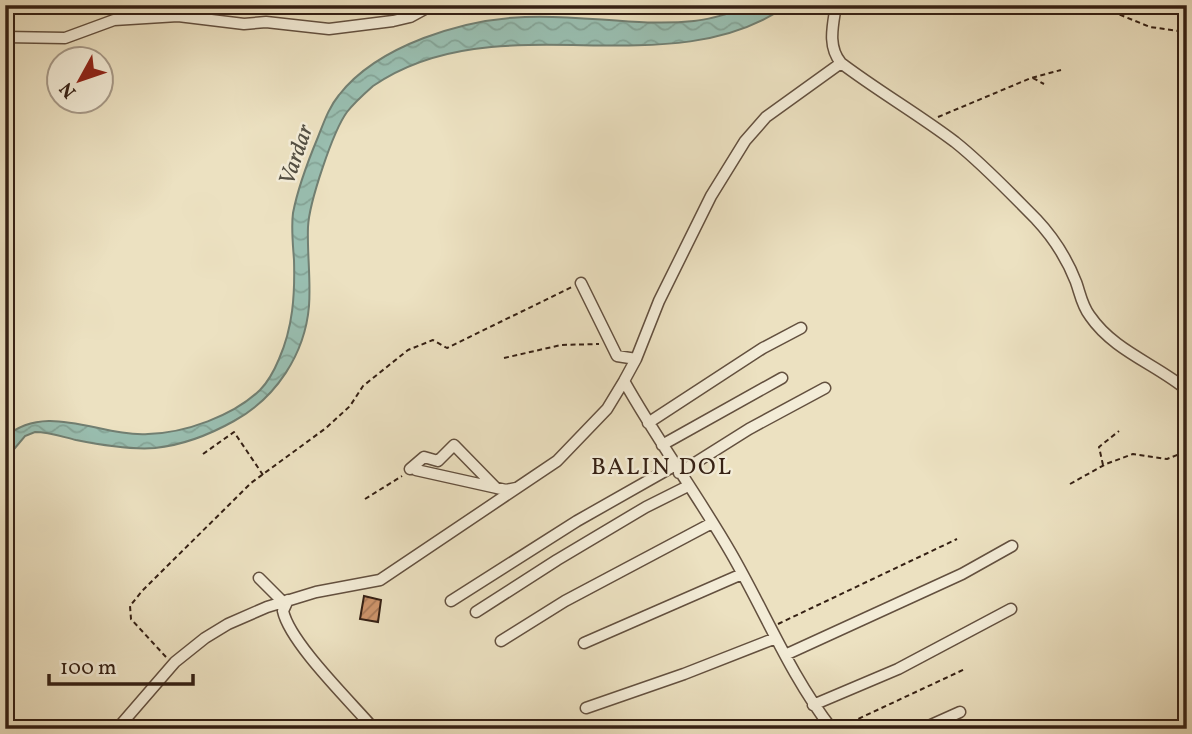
<svg xmlns="http://www.w3.org/2000/svg" width="1192" height="734" font-family="Vollkorn,serif">
<style>
.water{fill:url(#water-waves);stroke:#717f72;stroke-width:2}
.building{fill:url(#building-hatch);stroke:#352014;stroke-width:2}
.lines{fill:none;stroke-linecap:round;stroke-linejoin:round}
.street-casing{stroke:#63503f;stroke-width:13}
.path{stroke:#352014;stroke-width:2;stroke-dasharray:5 3.5;stroke-linecap:butt}
.street{stroke:#f3ecd7;stroke-width:10}
.labels{text-anchor:middle;dominant-baseline:central;stroke-width:5;stroke-linejoin:round;paint-order:stroke}
.water-label{font-size:23px;font-style:italic;fill:#534f43;stroke:#f3ecd7}
.quarter-label{font-size:24px;letter-spacing:2px;fill:#352014;stroke:#f3ecd7}
</style>
<defs>
<pattern id="water-waves" width="16" height="10" patternUnits="userSpaceOnUse" patternTransform="scale(1.75)"><rect width="16" height="10" fill="#99beb0"/><path d="M0 5q4-4 8 0t8 0" fill="none" stroke="#84a396"/></pattern>
<pattern id="building-hatch" width="6" height="6" patternUnits="userSpaceOnUse" patternTransform="scale(1.75)"><rect width="6" height="6" fill="#ce956c"/><path d="M-1 1l2-2M0 6l6-6M5 7l2-2" fill="none" stroke="#a87958"/></pattern>
</defs>
<rect width="100%" height="100%" fill="#ece1c1"/>
<filter id="stains"><feTurbulence type="fractalNoise" baseFrequency=".00286" numOctaves="4"/><feColorMatrix values="0 0 0 0 .2 0 0 0 0 .09 0 0 0 0 .02 0 0 0 .5 -.17"/></filter>
<radialGradient id="worn" r=".72"><stop offset=".6" stop-color="#630" stop-opacity="0"/><stop offset="1" stop-color="#630" stop-opacity=".3"/></radialGradient>
<path class="water" d="M756 5H788C668 90 498 0 373 86 364 94 354 103 347 112 333 131 309 203 308 227 307 253 311 280 309 306 305 354 276 398 234 421 209 435 184 445 155 448 130 450 101 445 76 440 63 437 49 432 35 432L25 436 5 460V437C47 401 100 437 148 434 185 433 233 416 260 390 269 381 274 371 279 359 293 327 295 295 294 260 293 245 291 228 293 213 298 187 308 161 318 137 324 122 329 107 339 95 378 45 464 19 525 17 581 14 637 27 694 21 715 19 736 11 756 5Z"/>
<path class="building" d="M364 596 381 600 378 622 360 619Z"/>
<g class="lines">
<defs>
<path id="street" d="M5 37 65 38 114 20 178 16 244 24 266 22 329 29 393 21 410 17 432 5
M841 63C878 91 918 114 955 142 984 165 1010 193 1036 219 1053 237 1067 259 1076 282 1080 293 1082 306 1090 316 1114 351 1156 364 1187 390
M581 283 617 356 636 359
M624 381C657 440 697 494 731 553 765 612 790 675 832 729
M648 423 763 348 801 328
M662 445 782 378
M410 469 424 457 438 461 454 445 496 488
M416 470 506 490 516 488
M679 473 749 429 825 388
M259 578 283 602
M288 600 283 611C290 643 351 702 374 729
M451 601 577 521 674 466
M476 612 557 560 646 507 688 486
M501 641 565 601 712 523
M584 643 742 574
M785 655 962 574 1012 546
M813 705 898 669 1011 609
M586 708 684 674 776 638
M117 729 175 662 205 638 228 624 267 607 316 592 380 580 557 461 607 409 624 381 636 359 659 301 711 196 745 141 766 117 841 63C827 46 833 25 836 5
M922 729 960 712"/>
</defs>
<use href="#street" class="street-casing"/>
<path class="path" d="M353 5 370 14
M1096 5 1150 27 1179 31
M1033 78 1044 84
M938 117 1031 78 1061 70
M504 358 561 345 599 344
M203 454 234 432 263 475
M1103 465 1099 447 1119 431
M1070 484 1106 464 1133 454 1167 459 1187 451
M365 499 402 476
M778 624 957 539
M166 657 131 619 130 606 142 591 251 483 326 428 350 406 363 386 408 350 433 340 447 348 574 286
M843 726 965 669"/>
<use href="#street" class="street"/>
</g>
<g class="labels">
<g class="water-label">
<text transform="translate(297 155) rotate(-71)">Vardar</text>
</g>
<g class="quarter-label">
<text x="662" y="468">BALIN DOL</text>
</g>
</g>
<rect width="1192" height="734" fill="none" stroke="#ece1c1" stroke-width="28"/>
<rect x="7" y="7" width="1178" height="720" fill="none" stroke="#352014" stroke-width="3.5"/>
<rect x="14" y="14" width="1164" height="706" fill="none" stroke="#352014" stroke-width="2"/>
<g transform="translate(80 80) rotate(230)"><circle r="33" fill="#f3ecd7" stroke="#a79a89" stroke-width="2"/>
<path d="M0-5L12 26L0 18L-12 26Z" fill="#8f2418"/>
<text y="-10" font-size="19" font-weight="bold" text-anchor="middle" fill="#352014">N</text>
</g>
<path d="M49 674v10h144v-10" fill="none" stroke="#352014" stroke-width="3.5"/>
<text x="60" y="674" font-size="21" fill="#352014" stroke="#f3ecd7" stroke-width="5" paint-order="stroke">100 m</text>
<rect width="100%" height="100%" filter="url(#stains)"/>
<rect width="100%" height="100%" fill="url(#worn)"/>
</svg>
